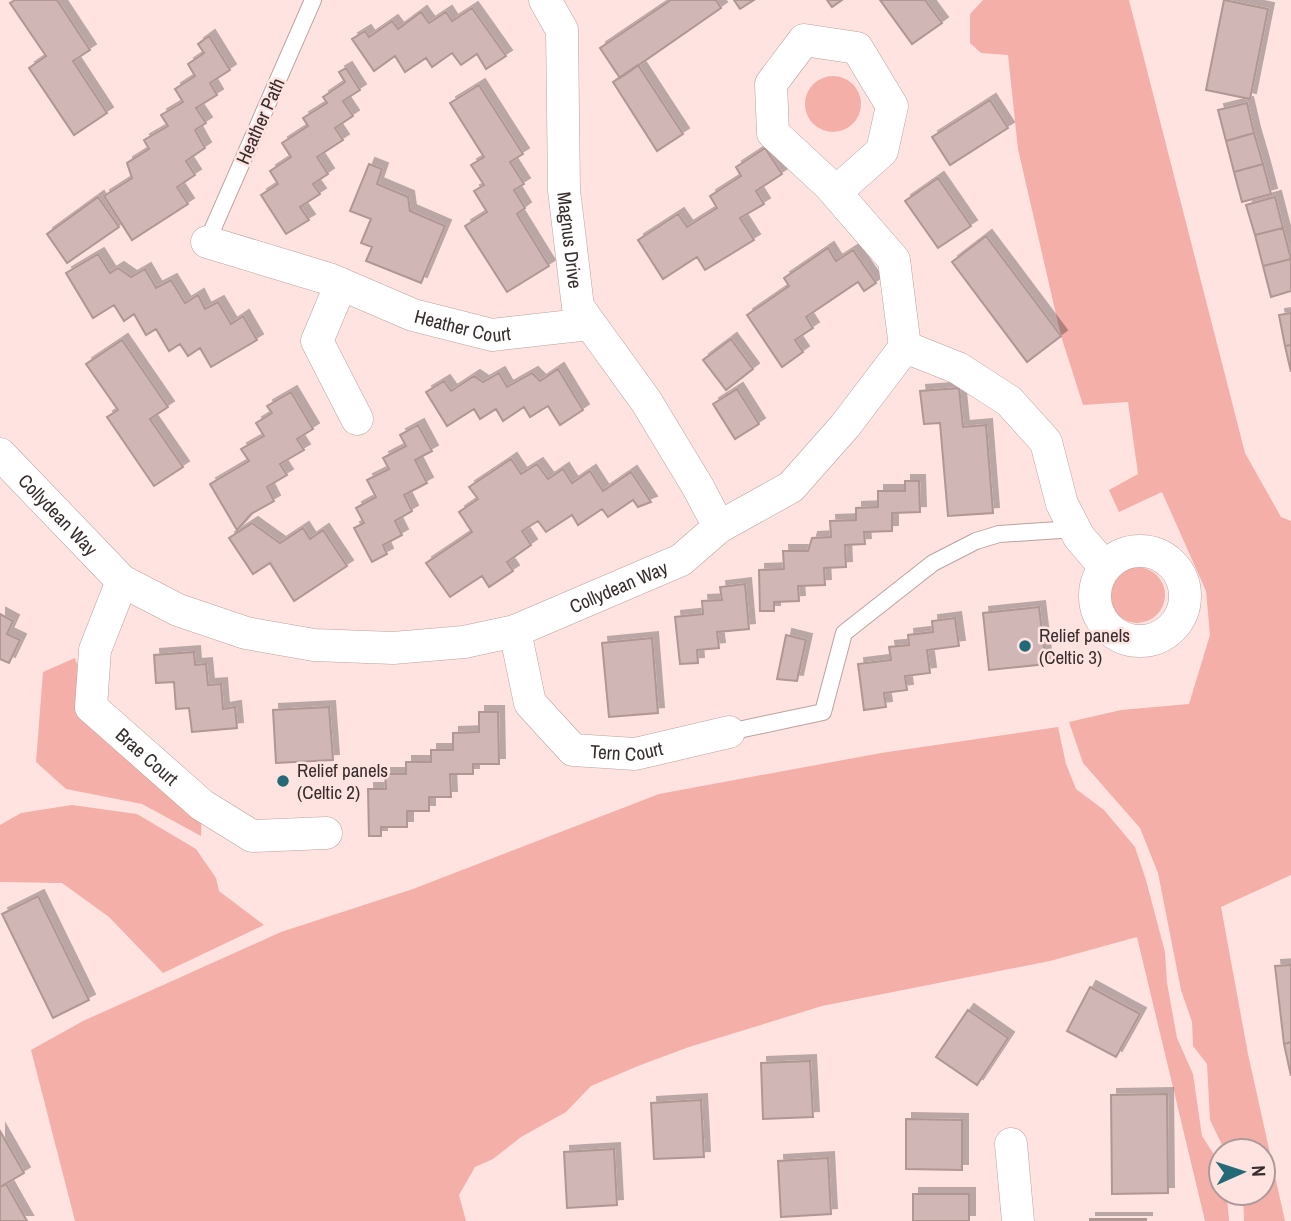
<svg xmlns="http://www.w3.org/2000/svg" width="1291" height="1221" font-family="'Archivo Narrow',sans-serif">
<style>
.green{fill:#f4afa9}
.building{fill:#d0b6b4;stroke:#b09794;stroke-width:2;filter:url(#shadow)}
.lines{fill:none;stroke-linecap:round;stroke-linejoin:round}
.lane-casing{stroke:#bba29f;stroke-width:18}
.street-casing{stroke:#bba29f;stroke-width:33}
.lane{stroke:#fff;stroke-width:16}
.street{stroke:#fff;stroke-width:32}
.poi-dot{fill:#236978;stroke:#fee3e0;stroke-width:2.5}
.labels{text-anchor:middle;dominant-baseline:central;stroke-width:5;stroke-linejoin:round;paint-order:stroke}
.street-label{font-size:19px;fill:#372d2c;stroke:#fee3e0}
.poi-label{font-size:19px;fill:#372d2c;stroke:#fee3e0;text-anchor:start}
</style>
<defs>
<filter id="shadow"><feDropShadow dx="6" dy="-6" stdDeviation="0" flood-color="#0004"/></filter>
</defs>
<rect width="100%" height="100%" fill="#fee3e0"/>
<path class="green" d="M983 0H1129L1245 453 1281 517 1291 521V875L1221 907 1248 1054 1285 1221H1244L1243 1193H1263V1151H1225L1210 1120 1207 1064 1193 1046 1192 1022 1181 990 1158 873 1140 828 1083 763 1069 722 1121 710 1189 704 1210 635 1206 591 1162 492 1119 512 1109 490 1138 474 1128 402 1083 405 1061 336 1018 149 1008 55 981 53 970 43V14Z
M805 104a28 28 0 1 1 56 0a28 28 0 1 1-56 0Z
M1109 595a28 28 0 1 1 56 0a28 28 0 1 1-56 0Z
M75 658 91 707 202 805 201 836 142 804 66 789 36 762 43 672Z
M1058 727 1066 764 1076 789 1104 810 1135 847 1146 880 1165 952 1167 983 1177 1038 1193 1074 1202 1136 1215 1156 1217 1184 1221 1193 1227 1197 1229 1221H1205L1137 937 1050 961 822 1006 689 1047 638 1066 591 1086 566 1112 521 1137 493 1159 475 1167 459 1195 466 1221H75L31 1050 83 1021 281 932 413 889 659 794 881 753Z
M72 805 137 814 196 849 216 878 219 891 264 925 163 973 109 917 62 883 0 882V825L21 813Z"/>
<path class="building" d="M15 0H57L90 50 73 61 107 113 74 135 29 68 46 56 10 3Z
M671 0H716L721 8 620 78 600 48Z
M734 0H754L740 9Z
M827 0H842L832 7Z
M880 0H925L942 23 912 44Z
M1224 0 1268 9 1250 99 1206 90Z
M472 8 506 56 486 69 477 54 461 65 452 53 432 67 426 58 405 72 395 56 374 71 352 39 365 31 369 37 392 21 398 29 421 12 429 23 446 12 452 21Z
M209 36 230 70 210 83 217 95 196 108 206 123 195 130 205 148 186 161 195 175 177 187 188 204 132 240 104 196 132 178 127 163 149 149 144 140 168 126 161 115 183 102 175 89 195 76 188 64 204 53 198 44Z
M638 65 683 134 657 151 613 82Z
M346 68 360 90 343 101 353 116 335 128 343 140 317 157 328 174 313 184 320 194 300 207 309 220 286 234 261 195 278 184 270 171 291 157 282 143 308 126 303 118 327 103 323 97 345 82 339 72Z
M479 85 523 154 510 162 524 184 514 190 525 208 517 214 549 266 507 292 465 226 487 212 474 191 484 185 471 165 484 157 450 103Z
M990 100 1008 128 950 165 932 137Z
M1247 103 1254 133 1226 141 1218 110Z
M1254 133 1263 164 1234 172 1226 141Z
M765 148 782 174 756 191 764 204 740 218 754 240 705 270 697 257 663 279 638 240 678 214 687 227 717 208 710 196 741 176 736 167Z
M369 164 382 169 377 184 408 197 410 211 445 226 421 283 366 261 372 247 361 243 371 219 350 211Z
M1263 164 1271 194 1242 202 1234 172Z
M938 178 971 226 938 248 905 201Z
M98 197 119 227 67 263 47 234Z
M1275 197 1283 228 1255 235 1246 205Z
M1283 228 1291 259 1263 266 1255 235Z
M986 236 1061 336 1027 362 952 262Z
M828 248 836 261 853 250 876 283 864 291 858 282 806 317 813 328 795 340 803 352 782 367 747 315 789 286 784 278Z
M98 254 110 273 118 268 131 277 145 269 156 288 171 280 185 303 198 295 205 309 218 302 231 324 243 316 257 340 211 367 200 348 188 356 180 344 169 351 156 329 146 335 134 314 124 321 114 305 93 318 66 273Z
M1291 259V291L1271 297 1263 266Z
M1291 313V345L1285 346 1279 315Z
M731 339 753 369 726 390 703 360Z
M122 340 168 407 150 419 183 467 154 486 107 417 118 410 86 364Z
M1291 345V372L1285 346Z
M558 369 583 410 560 425 548 406 530 417 524 407 503 421 496 409 480 419 474 409 447 426 426 392 444 381 451 391 474 376 483 382 499 373 507 387 532 373 540 381Z
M959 388 963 427 986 425 993 513 948 516 940 423 924 424 920 391Z
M737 389 759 424 735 439 713 404Z
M291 392 313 429 297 439 304 450 280 464 287 475 267 487 274 501 251 514 237 530 210 484 249 461 241 449 264 436 256 423 272 413 267 406Z
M418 425 432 451 415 460 427 483 404 495 412 511 395 521 402 535 383 545 387 554 372 562 354 528 364 523 356 508 376 497 367 480 389 469 383 458 406 446 400 435Z
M511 459 521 474 537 464 548 479 563 469 572 483 590 471 603 491 631 472 651 502 638 507 633 500 608 517 602 509 578 525 572 515 546 532 538 521 522 531 531 545 507 562 513 571 489 587 482 576 450 597 426 563 472 532 459 512 478 499 469 487Z
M905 481H919L920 512 892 513V531L864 532 865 544 845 545 846 567 824 568 825 585 798 586 799 601 774 602V611H760L759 570 784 569 783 551H808L812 538 831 537 830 521 856 520V508L878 507V491H905Z
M252 523 280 543 303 528 310 539 323 530 347 566 294 601 270 563 253 574 229 538Z
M745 584 749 629 717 632 719 648 697 650 698 663 680 664 675 617 703 614 702 601 722 600 720 587Z
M1039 607 1046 664 989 670 983 613Z
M0 614 13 621 7 634 20 640 9 663 0 659Z
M955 618 959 646 927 650 930 673 905 676 907 690 884 693 886 707 864 710 858 664 891 660 889 647 909 645 908 635 933 632 932 621Z
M786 635 806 640 797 681 777 679Z
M652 638 658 713 609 717 602 643Z
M194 652 195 665 206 664 208 685 221 684 223 709 235 707 237 728 192 732 189 708 176 709 174 682 156 683 154 655Z
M329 707 333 760 276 763 273 710Z
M479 712H498L499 764H473V774H450L451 797H429V811H407V827H381V836H369L368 789H386L385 774H406V762H431V750H453V733L479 732Z
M38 896 89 1000 53 1018 2 914Z
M1291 965V1042L1284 1044 1275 966Z
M1090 987 1140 1014 1116 1057 1067 1031Z
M968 1010 1008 1038 977 1085 936 1057Z
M1291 1042V1076L1284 1044Z
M810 1061 813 1117 763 1119 761 1063Z
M1167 1094 1168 1193 1112 1194 1111 1095Z
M701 1100 704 1157 654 1159 651 1103Z
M906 1119 962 1120V1170L906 1169Z
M0 1131 24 1173 0 1187Z
M614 1149 617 1205 567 1208 564 1152Z
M828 1158 831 1214 781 1217 778 1161Z
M6 1184 27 1221H0V1187Z
M913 1194H969V1221H913Z
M1090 1219H1146V1221H1090Z"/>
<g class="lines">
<defs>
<path id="lane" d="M207 242 313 0
M729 732 823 712 844 633 933 563 976 541 999 534 1075 529"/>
<g id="street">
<path id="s1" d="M545 0 562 30 564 190 578 307 646 401 698 487 719 527"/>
<path d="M836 192 882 151 892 106 857 48 804 40 771 84 773 133 829 185 894 260 905 347"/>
<path id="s2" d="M207 242 329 279 413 315 492 335 589 324"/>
<path d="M341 284 317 341 357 419"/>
<path id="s3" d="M0 454 122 581 178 610 246 633 314 645 393 648 464 642 515 631 681 560 719 527 791 487 845 426 905 347 958 368 1009 401 1046 442 1062 504 1079 537 1104 566"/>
<circle cx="1140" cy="596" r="45"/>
<path id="s4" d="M122 581 95 650 91 707 202 805 252 836 326 833"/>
<path id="s5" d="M515 631 530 703 573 750 635 754 729 732"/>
<path d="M1011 1144 1018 1221"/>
</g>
</defs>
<use href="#lane" class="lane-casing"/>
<use href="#street" class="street-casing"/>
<use href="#lane" class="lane"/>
<use href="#street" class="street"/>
</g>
<g class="poi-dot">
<circle cx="1025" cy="646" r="7"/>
<circle cx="283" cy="781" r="7"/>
</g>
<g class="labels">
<g class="street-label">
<text transform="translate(260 121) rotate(-66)">Heather Path</text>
<text stroke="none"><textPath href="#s1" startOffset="245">Magnus Drive</textPath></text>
<text stroke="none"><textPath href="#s2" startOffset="270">Heather Court</textPath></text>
<text stroke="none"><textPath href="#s3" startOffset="84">Collydean Way</textPath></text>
<text stroke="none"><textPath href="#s3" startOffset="695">Collydean Way</textPath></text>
<text stroke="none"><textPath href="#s5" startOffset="191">Tern Court</textPath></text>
<text stroke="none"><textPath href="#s4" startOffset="206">Brae Court</textPath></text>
</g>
<g class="poi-label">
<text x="1039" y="635">Relief panels<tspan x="1039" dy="22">(Celtic 3)</tspan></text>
<text x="297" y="770">Relief panels<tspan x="297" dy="22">(Celtic 2)</tspan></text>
</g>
</g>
<g transform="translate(1242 1172) rotate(87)"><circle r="33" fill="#fee3e0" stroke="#ae9a98" stroke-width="2"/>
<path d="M0-5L12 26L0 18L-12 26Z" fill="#236978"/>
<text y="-10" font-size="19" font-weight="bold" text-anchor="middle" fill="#372d2c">N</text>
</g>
</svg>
